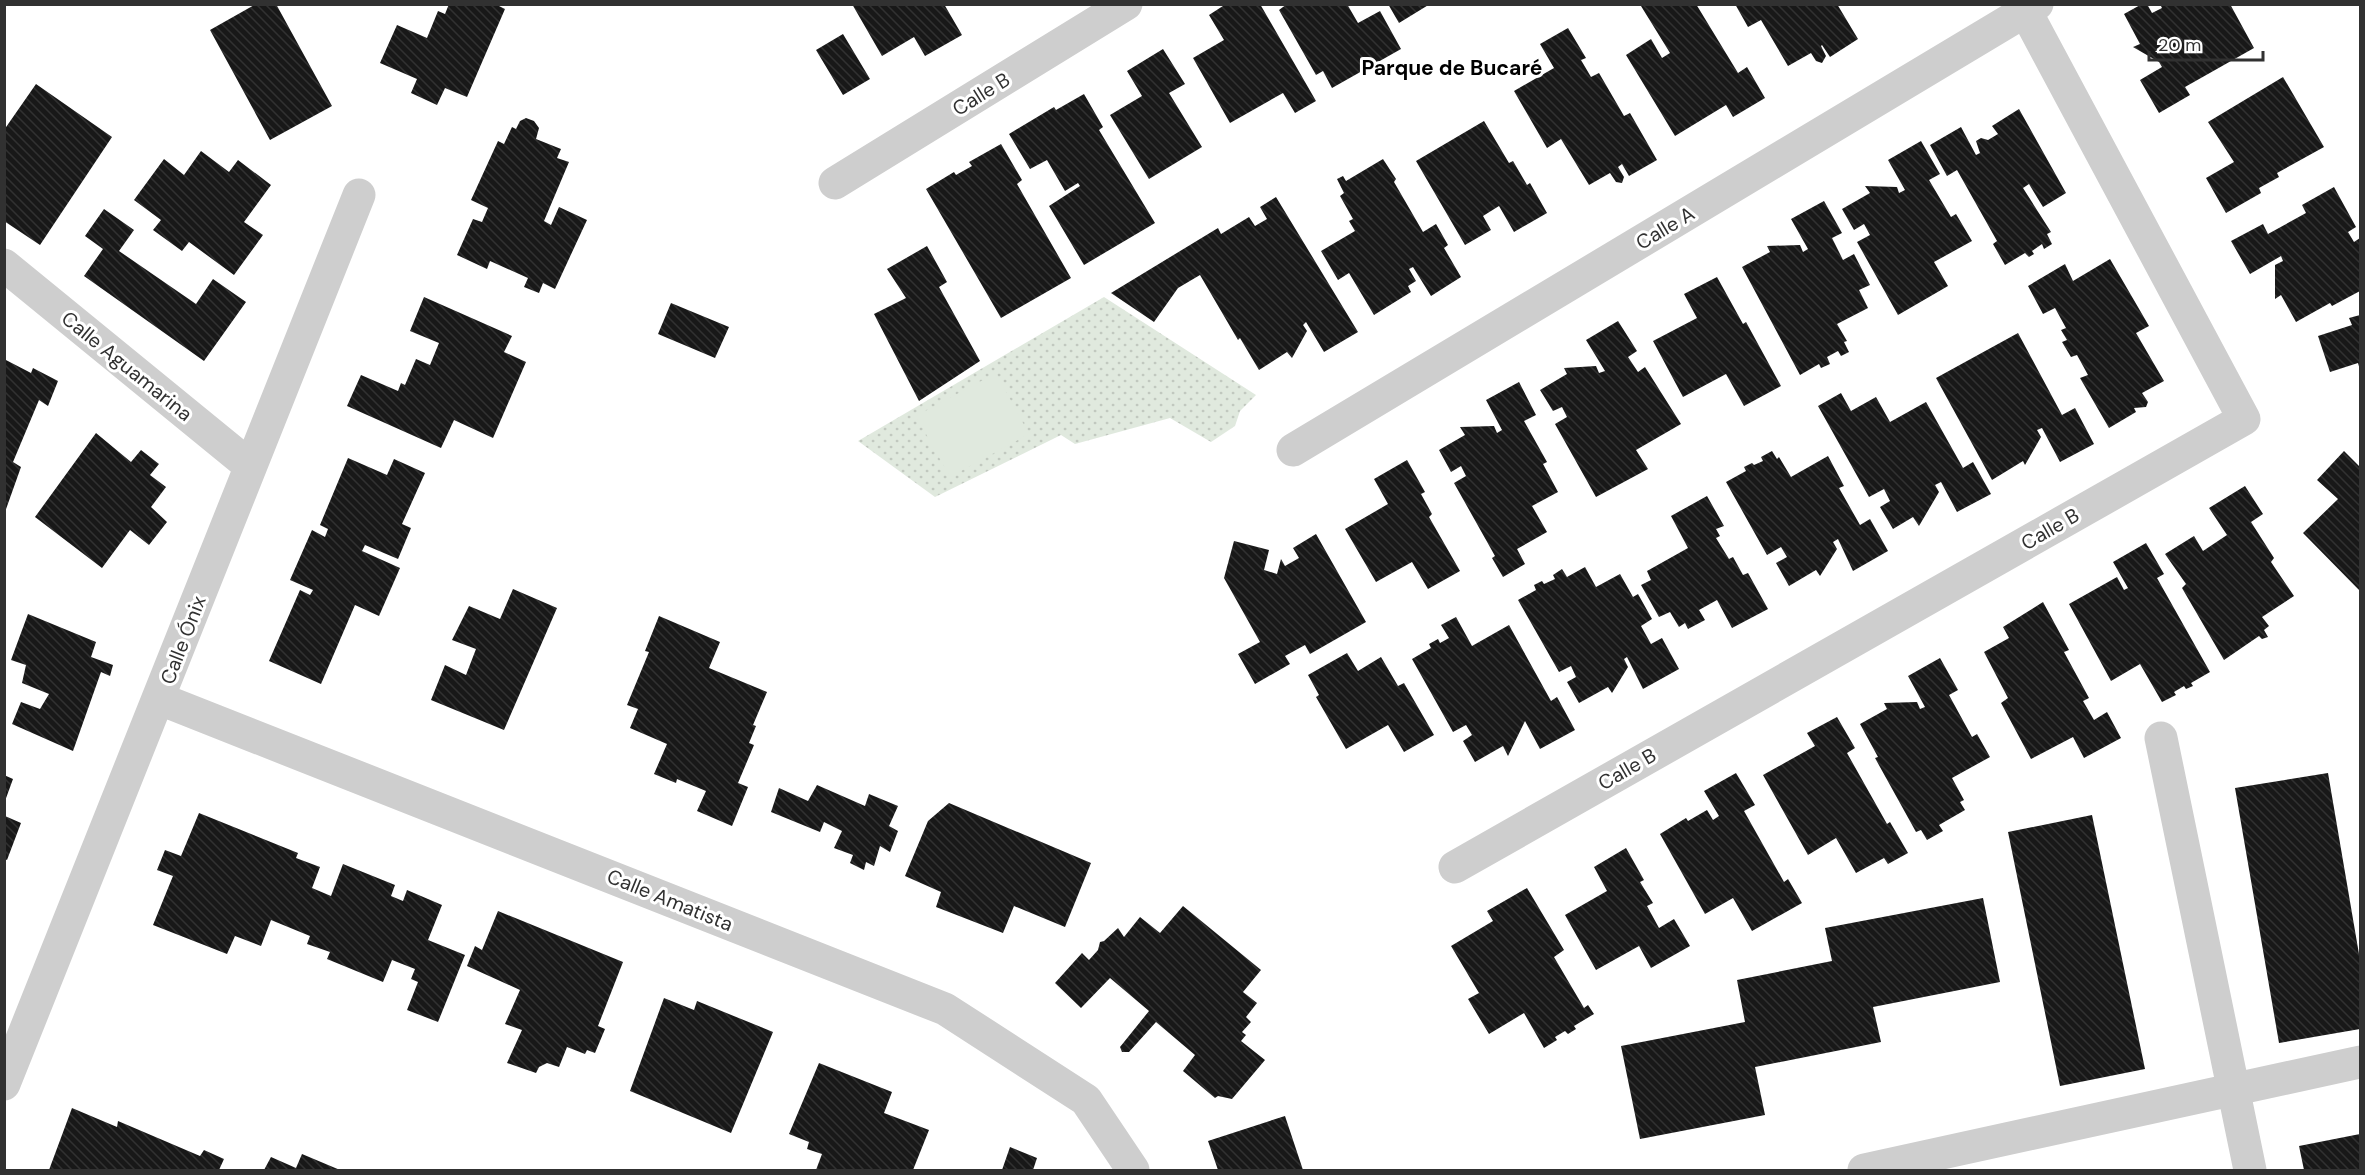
<svg xmlns="http://www.w3.org/2000/svg" width="2365" height="1175" font-family="'DM Sans',sans-serif">
<style>
.park{fill:url(#park-dots)}
.pitch{fill:#e0e9de}
.building{fill:url(#building-back-hatch)}
.lines{fill:none;stroke-linecap:round;stroke-linejoin:round}
.minor{stroke:#cecece;stroke-width:33}
.labels{text-anchor:middle;dominant-baseline:central;stroke-width:6;stroke-linejoin:round;paint-order:stroke}
.street-label{font-size:20px;fill:#313131;stroke:#fff}
.neighbourhood-label{font-size:21px;font-weight:bold;fill:#000;stroke:#fff}
</style>
<defs>
<pattern id="park-dots" width="8" height="8" patternUnits="userSpaceOnUse" patternTransform="scale(1.5)"><rect width="8" height="8" fill="#e0e9de"/><path d="M2 2h.1M6 6h.1" fill="none" stroke="#c1c8bf" stroke-width="1.8" stroke-linecap="round"/></pattern>
<pattern id="building-back-hatch" width="6" height="6" patternUnits="userSpaceOnUse" patternTransform="scale(1.5)"><rect width="6" height="6" fill="#181818"/><path d="M-1 5l2 2M0 0l6 6M5-1l2 2" fill="none" stroke="#313131"/></pattern>
</defs>
<rect width="100%" height="100%" fill="#fff"/>
<path class="park" d="M1104 297 1256 395 1240 411 1235 426 1211 442 1170 418 1075 444 1061 435 935 497 858 441Z"/>
<path class="pitch" d="M996 373 1029 434 950 477 916 416Z"/>
<path class="building" d="M256 4H276L332 106 270 140 210 30Z
M449 4H495L505 9 467 97 445 88 437 105 411 93 417 79 380 63 397 25 427 38 438 11 445 14Z
M852 4H944L962 35 925 56 914 37 882 56Z
M1226 4H1260L1316 101 1295 113 1283 93 1230 123 1193 58 1224 40 1209 15Z
M1287 4H1347L1358 23 1380 11 1401 49 1332 88 1323 71 1316 75 1279 10Z
M1388 4H1430L1399 23Z
M1643 4H1696L1738 73 1747 67 1765 98 1733 117 1726 105 1675 136 1626 55 1651 39 1662 58 1670 53 1641 6Z
M1735 4H1837L1858 39 1830 57 1822 45 1821 46 1826 56 1822 63 1816 61 1811 53 1788 66 1761 20 1748 27Z
M2142 4H2147L2152 13 2162 8 2160 4H2230L2254 48 2185 87 2190 95 2159 113 2140 80 2162 67 2159 62 2133 47 2140 44 2124 14Z
M1568 28 1586 58 1581 60 1591 77 1599 73 1624 116 1630 113 1657 160 1629 176 1622 164 1618 167 1624 177 1622 183 1616 182 1610 173 1589 185 1561 139 1547 148 1514 91 1554 68 1540 44Z
M843 34 870 79 843 95 816 50Z
M1163 49 1185 84 1169 93 1202 147 1149 179 1110 115 1142 96 1127 71Z
M2283 77 2324 147 2277 173 2279 177 2259 188 2261 193 2226 213 2206 178 2234 162 2208 122Z
M36 84 112 137 40 245 4 221V130Z
M1084 94 1103 127 1099 130 1155 223 1084 265 1049 206 1080 186 1078 183 1065 191 1047 160 1030 169 1009 134 1054 107 1056 110Z
M2019 109 2066 193 2043 207 2029 184 2023 188 2051 232 2047 234 2052 244 2044 249 2042 244 2032 251 2034 254 2029 257 2025 253 2005 265 1993 244 1997 241 1957 170 1947 176 1930 145 1961 127 1976 155 1980 153 1976 141 1981 138 1988 140 1998 134 1992 126Z
M526 118 534 121 539 128 536 139 561 149 557 158 569 162 544 221 551 225 559 207 587 220 555 289 543 283 539 293 524 287 528 278 490 261 487 269 457 255 473 219 482 222 488 208 471 200 498 141 504 144 512 127 516 129 520 121Z
M1484 121 1509 163 1513 161 1527 185 1530 183 1547 213 1514 232 1499 206 1483 216 1491 230 1465 245 1416 161Z
M1921 141 1940 174 1929 180 1951 217 1956 214 1972 241 1934 262 1948 286 1898 315 1857 242 1870 235 1864 224 1854 230 1842 209 1870 193 1865 186 1897 187 1899 193 1905 190 1888 160Z
M1001 144 1022 180 1017 184 1071 278 1001 318 926 189 954 172 956 175 972 166 969 162Z
M201 151 229 172 238 160 271 185 244 222 263 235 234 275 189 242 182 251 153 230 161 220 134 200 164 159 184 175Z
M1383 159 1396 179 1394 182 1423 232 1436 224 1448 245 1444 248 1461 277 1431 296 1413 267 1409 269 1416 281 1408 286 1411 292 1374 315 1349 273 1338 280 1321 251 1355 231 1349 221 1353 219 1340 196 1344 193 1337 179 1343 176 1346 181Z
M2334 187 2356 227 2348 232 2354 242 2360 238V291L2332 306 2330 303 2296 322 2281 295 2275 299V265L2283 261 2281 256 2250 274 2231 241 2263 224 2268 234 2306 213 2302 205Z
M1276 197 1358 332 1324 352 1306 322 1303 325 1307 331 1292 358 1287 352 1259 370 1240 338 1238 340 1200 275 1178 288 1154 322 1111 293 1218 228 1221 234 1249 217 1255 226 1267 219 1260 207Z
M1824 201 1842 233 1832 238 1843 260 1854 254 1870 285 1859 290 1868 308 1837 324 1847 341 1844 342 1849 352 1841 356 1838 351 1827 357 1830 364 1821 368 1819 364 1800 375 1742 267 1770 252 1767 246 1800 245 1803 252 1808 249 1791 219Z
M104 209 134 230 119 251 196 304 213 279 246 302 204 361 84 276 103 249 85 236Z
M927 246 947 282 939 287 980 361 919 401 874 314 906 298 887 269Z
M2110 259 2149 326 2136 333 2164 381 2142 393 2148 402 2146 407 2134 408 2136 412 2109 428 2080 378 2088 375 2077 355 2071 357 2062 342 2067 340 2061 330 2066 328 2055 308 2043 314 2028 286 2065 264 2073 281Z
M1717 277 1743 324 1746 322 1781 386 1744 406 1726 374 1683 397 1653 341 1697 318 1684 294Z
M424 297 512 336 504 352 526 362 493 438 454 420 441 448 347 406 361 375 398 391 401 383 405 385 416 359 430 365 439 343 410 331Z
M671 303 729 327 715 358 658 334Z
M2360 315V370L2358 363 2330 372 2318 336 2352 325 2349 318Z
M1618 321 1637 351 1628 357 1638 372 1645 367 1681 424 1636 450 1648 469 1596 497 1555 424 1567 417 1562 407 1553 411 1540 390 1567 374 1564 368 1596 366 1599 373 1605 371 1586 340Z
M2018 333 2062 415 2075 408 2094 444 2060 462 2042 428 2037 430 2041 437 2025 465 2023 461 1992 480 1936 378Z
M4 359 31 373 33 368 58 381 48 406 39 400 13 462 21 467 5 512Z
M1519 382 1536 415 1524 421 1547 462 1543 464 1558 492 1532 506 1547 532 1517 549 1525 564 1503 577 1492 558 1495 556 1454 483 1466 476 1461 466 1451 472 1439 450 1465 435 1460 427 1494 426 1497 433 1502 430 1486 400Z
M1841 393 1851 411 1876 397 1890 422 1926 402 1963 468 1973 462 1991 494 1957 512 1941 482 1935 485 1939 492 1919 526 1913 517 1893 529 1880 507 1890 501 1884 489 1869 497 1818 406Z
M96 433 131 462 141 450 159 464 150 475 166 487 151 507 167 522 149 545 130 530 102 568 35 517Z
M1772 451 1777 459 1779 457 1791 477 1828 456 1844 486 1839 488 1860 525 1870 519 1888 551 1853 571 1838 539 1833 542 1837 549 1820 576 1816 570 1789 586 1776 563 1787 557 1781 547 1767 555 1726 482 1746 471 1744 467 1752 463 1754 465 1763 461 1761 457Z
M2344 451 2360 467V591L2303 533 2338 499 2317 480Z
M348 458 387 475 394 459 425 473 402 524 411 528 398 559 365 545 362 551 400 568 379 616 355 605 321 684 269 661 300 590 310 595 313 590 290 580 312 530 325 537 328 529 320 525Z
M1407 460 1425 492 1421 494 1432 514 1429 517 1460 571 1428 589 1412 562 1376 582 1345 529 1388 504 1374 479Z
M2245 486 2263 514 2251 522 2274 558 2271 562 2294 596 2262 617 2269 626 2264 630 2268 637 2262 639 2259 636 2224 660 2182 588 2186 584 2165 554 2194 536 2203 551 2227 535 2209 508Z
M1707 496 1724 526 1716 529 1720 536 1716 538 1729 559 1733 557 1743 575 1748 573 1768 609 1732 628 1717 600 1699 610 1705 620 1688 629 1685 623 1679 627 1670 612 1659 617 1641 585 1651 580 1647 571 1688 548 1671 516Z
M1316 534 1366 622 1310 654 1305 645 1285 656 1290 664 1255 684 1238 654 1260 642 1224 578 1234 541 1269 550 1264 570 1277 574 1281 559 1285 566 1299 558 1293 548Z
M2146 543 2164 574 2157 578 2210 672 2191 683 2193 686 2186 689 2184 686 2174 692 2176 695 2162 702 2140 664 2111 681 2069 604 2117 577 2124 590 2128 588 2113 562Z
M1585 567 1596 587 1620 574 1633 597 1638 594 1652 619 1641 626 1651 644 1662 638 1679 669 1643 689 1627 657 1624 659 1628 667 1612 693 1608 687 1579 703 1567 682 1576 677 1571 666 1559 672 1518 600 1536 590 1534 585 1542 581 1544 584 1555 579 1553 575 1562 569 1567 577Z
M513 589 557 608 504 730 431 700 445 665 466 675 476 649 452 640 469 606 500 619Z
M2043 602 2069 650 2064 652 2089 698 2083 701 2094 720 2107 712 2121 738 2084 758 2073 737 2031 759 2001 703 2008 698 1984 652 2009 638 2003 627Z
M28 614 96 642 91 657 113 665 110 676 101 672 73 751 12 724 21 702 40 709 49 694 22 683 26 665 11 660Z
M659 616 720 642 709 668 767 692 753 725 756 726 749 743 754 745 738 783 748 787 732 826 697 811 706 791 677 779 676 783 654 774 667 744 630 728 638 709 627 705 649 652 645 651Z
M1456 617 1472 646 1509 625 1551 701 1557 697 1575 730 1540 749 1525 721 1508 756 1503 746 1475 762 1463 741 1472 735 1466 725 1453 732 1412 659 1431 648 1429 644 1438 639 1440 643 1449 638 1441 625Z
M1347 653 1358 671 1381 657 1398 686 1404 683 1434 735 1404 752 1388 725 1346 749 1316 697 1319 695 1308 675Z
M1940 658 1958 690 1949 695 1972 737 1977 734 1990 757 1952 778 1964 800 1960 802 1965 810 1939 825 1943 831 1927 840 1921 830 1916 832 1875 758 1878 757 1860 724 1887 709 1884 703 1917 702 1920 709 1925 707 1908 676Z
M1837 717 1855 748 1847 753 1887 824 1890 822 1908 853 1888 864 1884 858 1856 873 1836 838 1808 855 1763 775 1815 746 1807 733Z
M1736 773 1755 805 1744 811 1784 882 1788 879 1802 903 1752 931 1733 898 1705 914 1660 834 1686 818 1688 821 1707 810 1713 820 1719 816 1704 791Z
M2328 773 2360 960V1029L2279 1043 2235 788Z
M4 775 13 779 5 801H4Z
M817 785 865 806 869 794 898 806 889 826 898 831 890 852 880 846 874 866 866 862 864 870 850 863 853 855 834 848 842 831 824 822 820 832 771 812 779 788 808 801Z
M949 803 1091 863 1065 927 1014 906 1003 933 936 907 941 892 905 876 928 821Z
M199 813 298 853 296 858 320 867 312 888 331 896 343 864 395 885 391 896 403 901 407 890 442 905 428 940 465 955 438 1022 407 1010 418 982 411 979 415 969 392 960 383 982 327 959 330 952 307 944 310 936 271 920 261 946 235 936 227 954 153 925 173 876 157 870 165 850 181 856Z
M2092 815 2145 1069 2060 1086 2008 832Z
M5 816 21 823 7 860 5 859Z
M1626 848 1644 880 1640 882 1653 903 1647 906 1659 928 1674 919 1690 946 1651 968 1639 946 1596 970 1565 915 1607 891 1594 867Z
M1527 888 1564 950 1554 957 1584 1008 1588 1005 1594 1014 1574 1026 1576 1029 1568 1034 1565 1031 1555 1037 1557 1040 1544 1048 1524 1013 1489 1034 1468 999 1479 993 1451 946 1493 921 1487 911Z
M1983 898 2000 982 1873 1007 1881 1042 1755 1067 1765 1115 1640 1139 1621 1046 1745 1022 1737 980 1832 961 1825 928Z
M1183 906 1261 970 1243 992 1257 1003 1246 1017 1251 1022 1242 1032 1246 1035 1241 1041 1265 1060 1232 1099 1218 1096 1215 1098 1183 1071 1195 1055 1156 1022 1129 1052H1122L1120 1047 1149 1011 1110 978 1081 1008 1055 983 1082 953 1089 960 1098 950 1100 942 1104 941 1118 928 1124 937 1140 917 1160 933Z
M498 911 623 962 598 1026 605 1029 595 1053 587 1050 585 1054 567 1047 559 1067 547 1063 539 1067 536 1073 507 1063 522 1030 505 1024 520 990 467 966 475 946 482 950Z
M664 998 694 1010 697 1001 773 1032 731 1133 630 1091Z
M819 1063 892 1092 884 1113 929 1130 913 1170H816L822 1154 807 1149 809 1142 789 1134Z
M72 1108 117 1127 118 1121 200 1156 204 1150 224 1159 219 1170H49Z
M1285 1116 1303 1170H1218L1208 1141Z
M2360 1134V1170H2304L2299 1146Z
M1010 1147 1037 1158 1033 1170H1002Z
M302 1154 340 1170H264L271 1157 296 1168Z"/>
<g class="lines">
<path class="minor" d="M835 183 1126 4
M4 265 250 466
M1293 450 2037 4
M160 699 945 1009 1086 1100 1133 1170
M2161 738 2250 1170
M1455 867 2244 419 2026 12
M4 1084 359 195
M1864 1170 2360 1062"/>
</g>
<g class="labels">
<g class="street-label">
<text transform="translate(981 94) rotate(-32)">Calle B</text>
<text transform="translate(1665 228) rotate(-31)">Calle A</text>
<text transform="translate(127 366) rotate(39)">Calle Aguamarina</text>
<text transform="translate(2050 529) rotate(-30)">Calle B</text>
<text transform="translate(183 640) rotate(-69)">Calle Ónix</text>
<text transform="translate(1627 769) rotate(-30)">Calle B</text>
<text transform="translate(670 900) rotate(22)">Calle Amatista</text>
</g>
<g class="neighbourhood-label">
<text x="1452" y="68">Parque de Bucaré</text>
</g>
</g>
<rect width="2365" height="1175" fill="none" stroke="#313131" stroke-width="12"/>
<path d="M2149 51v9h114v-9" fill="none" stroke="#313131" stroke-width="3"/>
<text x="2158" y="51" font-size="18" fill="#313131" stroke="#ffffff" stroke-width="4.5" paint-order="stroke">20 m</text>
</svg>
